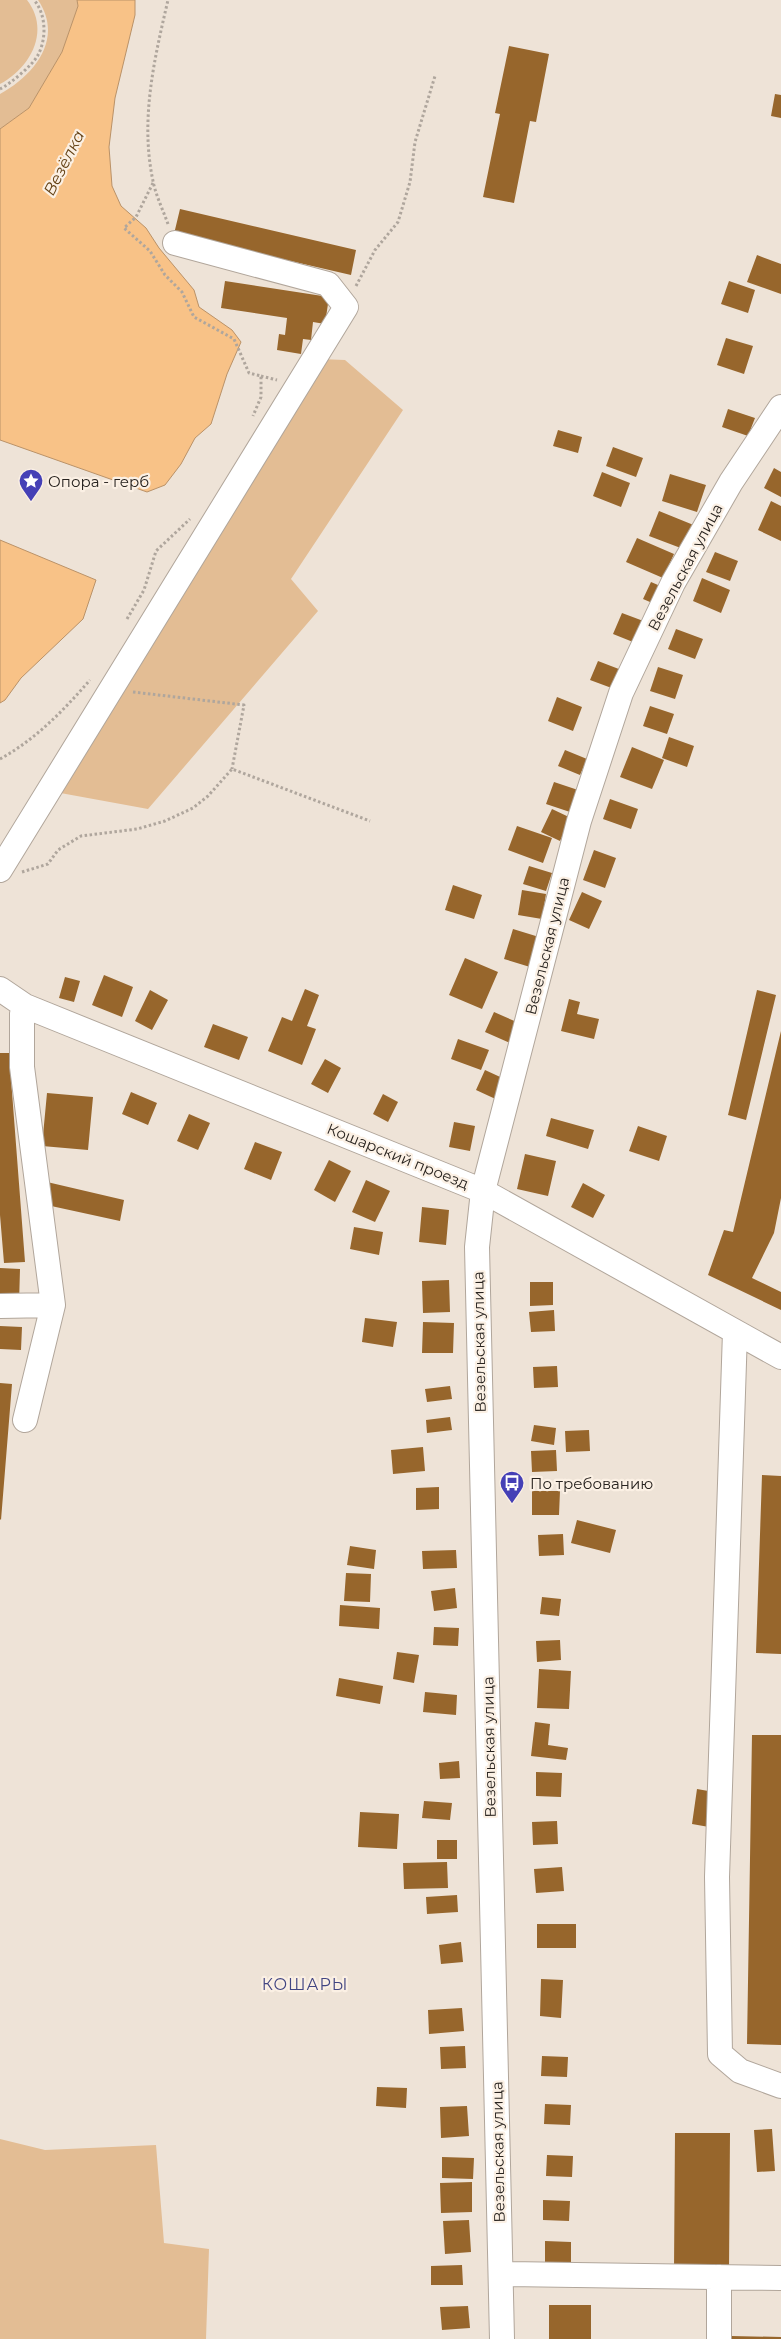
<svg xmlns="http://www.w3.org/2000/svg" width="781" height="2339" font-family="Montserrat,sans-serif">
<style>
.green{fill:#e3bd94}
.water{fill:#f8c287;stroke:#ba9268}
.building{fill:#97662c}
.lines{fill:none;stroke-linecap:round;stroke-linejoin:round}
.minor-casing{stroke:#b1a69b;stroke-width:26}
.path{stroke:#afa69d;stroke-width:3;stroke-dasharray:2.5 2.5;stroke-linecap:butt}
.minor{stroke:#fff;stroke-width:24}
.labels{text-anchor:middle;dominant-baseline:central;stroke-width:4.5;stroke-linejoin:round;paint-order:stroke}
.poi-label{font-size:15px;fill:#28231f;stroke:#fbf0e4;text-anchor:start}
.street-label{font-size:15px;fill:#28231f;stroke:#fbf0e4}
.water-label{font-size:16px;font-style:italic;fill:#634013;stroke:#fbf0e4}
.neighbourhood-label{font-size:16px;letter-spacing:1px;fill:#414582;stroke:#fbf0e4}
</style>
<rect width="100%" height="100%" fill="#eee3d7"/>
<path class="green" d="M0 0H27C51 31 30 68 0 84Z
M38 0H77L78 6 62 52 29 108 0 129V94C35 75 64 38 38 0Z
M319 359 345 360 403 410 291 579 318 611 148 809 55 792Z
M0 2139 45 2150 156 2145 164 2243 209 2249 206 2339H0Z"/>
<path class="water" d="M77 0H135V15L115 98 109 147 112 186 121 206 146 228 159 248 194 290 199 307 232 330 241 342 227 374 211 424 195 438 181 464 165 485 147 492 0 440V129L29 108 62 52 78 6Z
M0 540 96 580 83 619 21 678 5 700 0 703Z"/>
<path class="building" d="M509 46 549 54 536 122 530 121 514 203 483 197 500 114 495 113Z
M775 94 781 95V118L771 116Z
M180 209 356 250 351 275 174 234Z
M757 255 781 264V294L747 282Z
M225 281 329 297 325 324 313 322 311 340 303 339 301 354 277 350 279 334 285 335 287 318 221 308Z
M729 281 755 290 748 313 721 304Z
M726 338 753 346 744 374 717 365Z
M728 409 755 418 748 436 722 427Z
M558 430 582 437 578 453 553 446Z
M613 447 643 458 636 477 606 466Z
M774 468 781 472V497L764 488Z
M602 472 630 483 621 507 593 496Z
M670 474 706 485 697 512 662 501Z
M771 501 781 506V541L758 530Z
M659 511 696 526 686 550 649 536Z
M637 538 674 554 663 578 626 562Z
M715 552 738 561 730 581 706 572Z
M702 578 730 590 721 613 693 601Z
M651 582 665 588 657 605 643 599Z
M622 613 646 622 638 644 613 634Z
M676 629 703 639 695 659 668 649Z
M598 661 624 671 617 690 590 680Z
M658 667 683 675 675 699 650 691Z
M557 697 582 707 573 731 548 721Z
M650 706 674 714 667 734 643 726Z
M669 737 694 746 687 767 662 758Z
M632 747 664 760 652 789 620 777Z
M565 750 587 759 580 775 558 766Z
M554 782 578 790 570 812 546 804Z
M610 799 638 809 631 829 603 819Z
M552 809 571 818 560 841 541 832Z
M517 826 552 838 543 863 508 850Z
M594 850 616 858 605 888 583 880Z
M529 866 552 873 546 891 523 884Z
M453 885 482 895 474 919 445 910Z
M522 890 546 894 542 919 518 915Z
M582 892 602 901 589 929 569 920Z
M513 929 539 937 530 967 504 959Z
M465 958 498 972 482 1009 449 995Z
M104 975 133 987 122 1017 92 1005Z
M65 977 80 981 74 1002 59 998Z
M305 989 319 995 307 1026 316 1029 302 1065 268 1051 282 1017 292 1021Z
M150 990 168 1000 152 1030 135 1021Z
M757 990 776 995 746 1120 728 1115Z
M569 999 580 1002 577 1014 599 1019 594 1039 561 1031Z
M494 1012 519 1023 510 1043 485 1032Z
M213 1024 248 1037 239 1060 204 1047Z
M781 1031V1198L774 1233 752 1278 781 1292V1310L708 1275 724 1230 733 1232Z
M458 1039 489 1050 481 1070 451 1059Z
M0 1053H9L25 1262 4 1263 0 1215Z
M325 1059 341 1068 328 1093 311 1084Z
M485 1070 511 1082 502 1102 476 1090Z
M131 1092 157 1103 148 1125 122 1114Z
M47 1093 93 1097 88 1150 42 1146Z
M383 1094 398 1102 388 1122 373 1114Z
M189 1114 210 1123 198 1150 177 1141Z
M551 1118 594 1130 588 1149 546 1136Z
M454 1122 475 1126 470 1151 449 1147Z
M638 1126 667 1136 659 1161 629 1151Z
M255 1142 282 1152 271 1180 244 1169Z
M525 1154 556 1161 548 1196 517 1189Z
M329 1160 351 1171 335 1202 314 1190Z
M366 1180 390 1191 375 1222 352 1212Z
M47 1182 124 1200 120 1221 42 1204Z
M583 1183 605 1195 593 1218 571 1207Z
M422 1207 449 1210 446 1245 419 1242Z
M354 1227 383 1232 379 1255 350 1249Z
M0 1268 20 1269 19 1304H0Z
M449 1280 450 1312 423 1313 422 1281Z
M530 1282H553V1305L530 1306Z
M554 1310 555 1331 531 1332 529 1312Z
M365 1318 397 1322 393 1347 362 1342Z
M423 1322 454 1323 453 1353H422Z
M0 1326 22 1327 21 1350 0 1349Z
M557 1366 558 1387 534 1388 533 1367Z
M0 1383 12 1384 1 1520 0 1519Z
M450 1386 452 1399 427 1402 425 1389Z
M450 1417 452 1430 427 1433 426 1420Z
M534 1425 556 1428 554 1445 531 1441Z
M589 1430 590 1451 566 1452 565 1431Z
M423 1447 425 1471 393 1474 391 1450Z
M556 1450 557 1471 532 1472 531 1451Z
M762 1475 781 1476V1654L756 1653Z
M439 1487V1509L416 1510V1488Z
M532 1491H560L559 1515H532Z
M577 1520 616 1530 610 1553 571 1543Z
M563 1534 564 1555 539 1556 538 1535Z
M350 1546 376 1550 374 1569 347 1565Z
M456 1550 457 1568 423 1569 422 1551Z
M346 1573 371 1574 370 1602 344 1601Z
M455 1588 457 1608 434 1611 431 1591Z
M542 1597 561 1599 559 1616 540 1614Z
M340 1605 380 1608 379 1629 339 1626Z
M434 1627 459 1628 458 1646 433 1645Z
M560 1640 561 1660 537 1662 536 1641Z
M397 1652 419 1655 414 1683 393 1679Z
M539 1669 571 1671 569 1709 537 1708Z
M339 1678 383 1686 380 1704 336 1696Z
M425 1692 457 1695 456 1715 423 1712Z
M535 1722 550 1724 548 1745 568 1748 566 1760 531 1756Z
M752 1735H781V2045L747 2044Z
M459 1761 460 1778 440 1779 439 1763Z
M536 1772 562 1773 561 1797 536 1796Z
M697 1789 714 1792 709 1827 692 1824Z
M424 1801 452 1803 450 1820 422 1818Z
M360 1812 399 1814 397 1849 358 1847Z
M557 1821 558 1844 533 1845 532 1822Z
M437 1840H457V1859H437Z
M447 1862 448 1888 404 1889 403 1863Z
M562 1867 564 1891 536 1893 534 1869Z
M457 1895 458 1912 427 1914 426 1897Z
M537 1924H576V1948H537Z
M461 1942 463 1962 441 1964 439 1945Z
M541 1979 563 1980 561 2018 540 2016Z
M462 2008 464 2031 429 2034 428 2010Z
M465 2046 466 2068 441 2069 440 2047Z
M542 2056 568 2057 567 2077 541 2076Z
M377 2087 407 2088 406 2108 376 2106Z
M545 2104 571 2105 570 2125 544 2124Z
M467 2106 469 2136 441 2138 440 2107Z
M772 2129 775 2171 757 2172 754 2130Z
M675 2133H730L729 2270 674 2269Z
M547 2155 573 2156 572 2177 546 2176Z
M442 2157 474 2158 473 2179 442 2178Z
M472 2182V2212L441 2213 440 2183Z
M543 2200 570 2201 569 2221 543 2220Z
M469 2220 471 2252 445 2254 443 2221Z
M545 2241 571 2242V2263L545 2262Z
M462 2265 463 2285H431V2266Z
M549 2305H591V2339H549Z
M468 2306 470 2328 442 2330 440 2307Z
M731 2336 781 2337V2339H731Z"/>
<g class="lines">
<defs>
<path id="minor" d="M0 870 346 307 328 284 175 243
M0 989 25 1006 483 1191 781 1357
M0 1306 53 1305
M735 1332 717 1877 720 2054 740 2071 781 2086
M25 1420 53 1305 22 1067V1014L25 1006
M501 2274 781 2278
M502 2339 477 1247 483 1191 579 821 621 693 673 583 731 482 781 407
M719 2339V2277"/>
</defs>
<use href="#minor" class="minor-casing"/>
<path class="path" d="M0 89C10 84 33 65 38 55 47 38 46 14 34 0
M153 183 136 217 124 228 150 251 165 275 182 292 194 317 234 339 249 373 261 376V397L253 416
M168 224C163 210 156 196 153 181 140 120 154 60 168 0
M356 286 375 250 398 222 410 182 415 142 435 76
M261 376 277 380
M127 619 144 590 156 551 190 519
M133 692 244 705 232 769
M0 759C36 739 63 711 90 680
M22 872 48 864 58 850 81 836 137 829 165 821 193 808 208 796 232 769 370 821"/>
<use href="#minor" class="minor"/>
</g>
<defs>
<symbol id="sight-pin" viewBox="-11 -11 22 30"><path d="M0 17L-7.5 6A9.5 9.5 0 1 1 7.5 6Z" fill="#4540b6" stroke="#fbf0e4"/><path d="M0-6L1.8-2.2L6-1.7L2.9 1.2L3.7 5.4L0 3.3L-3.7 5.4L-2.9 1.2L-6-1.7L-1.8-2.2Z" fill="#fff"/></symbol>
<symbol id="bus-pin" viewBox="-11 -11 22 30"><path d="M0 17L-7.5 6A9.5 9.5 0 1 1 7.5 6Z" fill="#4540b6" stroke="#fbf0e4"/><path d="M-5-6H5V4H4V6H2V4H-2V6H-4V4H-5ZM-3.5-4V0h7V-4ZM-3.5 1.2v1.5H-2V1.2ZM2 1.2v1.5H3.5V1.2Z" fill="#fff"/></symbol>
</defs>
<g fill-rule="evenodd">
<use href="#sight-pin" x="17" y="467" width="28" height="38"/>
<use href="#bus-pin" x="498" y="1469" width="28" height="38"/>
</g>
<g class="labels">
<g class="poi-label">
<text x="48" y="481">Опора - герб</text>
<text x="530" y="1483">По требованию</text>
</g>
<g class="street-label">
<text transform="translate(685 567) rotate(-62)">Везельская улица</text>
<text transform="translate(547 946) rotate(-76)">Везельская улица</text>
<text transform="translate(398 1156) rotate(22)">Кошарский проезд</text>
<text transform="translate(479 1342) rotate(-91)">Везельская улица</text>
<text transform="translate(489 1747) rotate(-91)">Везельская улица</text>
<text transform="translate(498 2152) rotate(-91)">Везельская улица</text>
</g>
<g class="water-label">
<text transform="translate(64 163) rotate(-63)">Везёлка</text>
</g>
<g class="neighbourhood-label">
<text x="305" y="1984">КОШАРЫ</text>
</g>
</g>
</svg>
